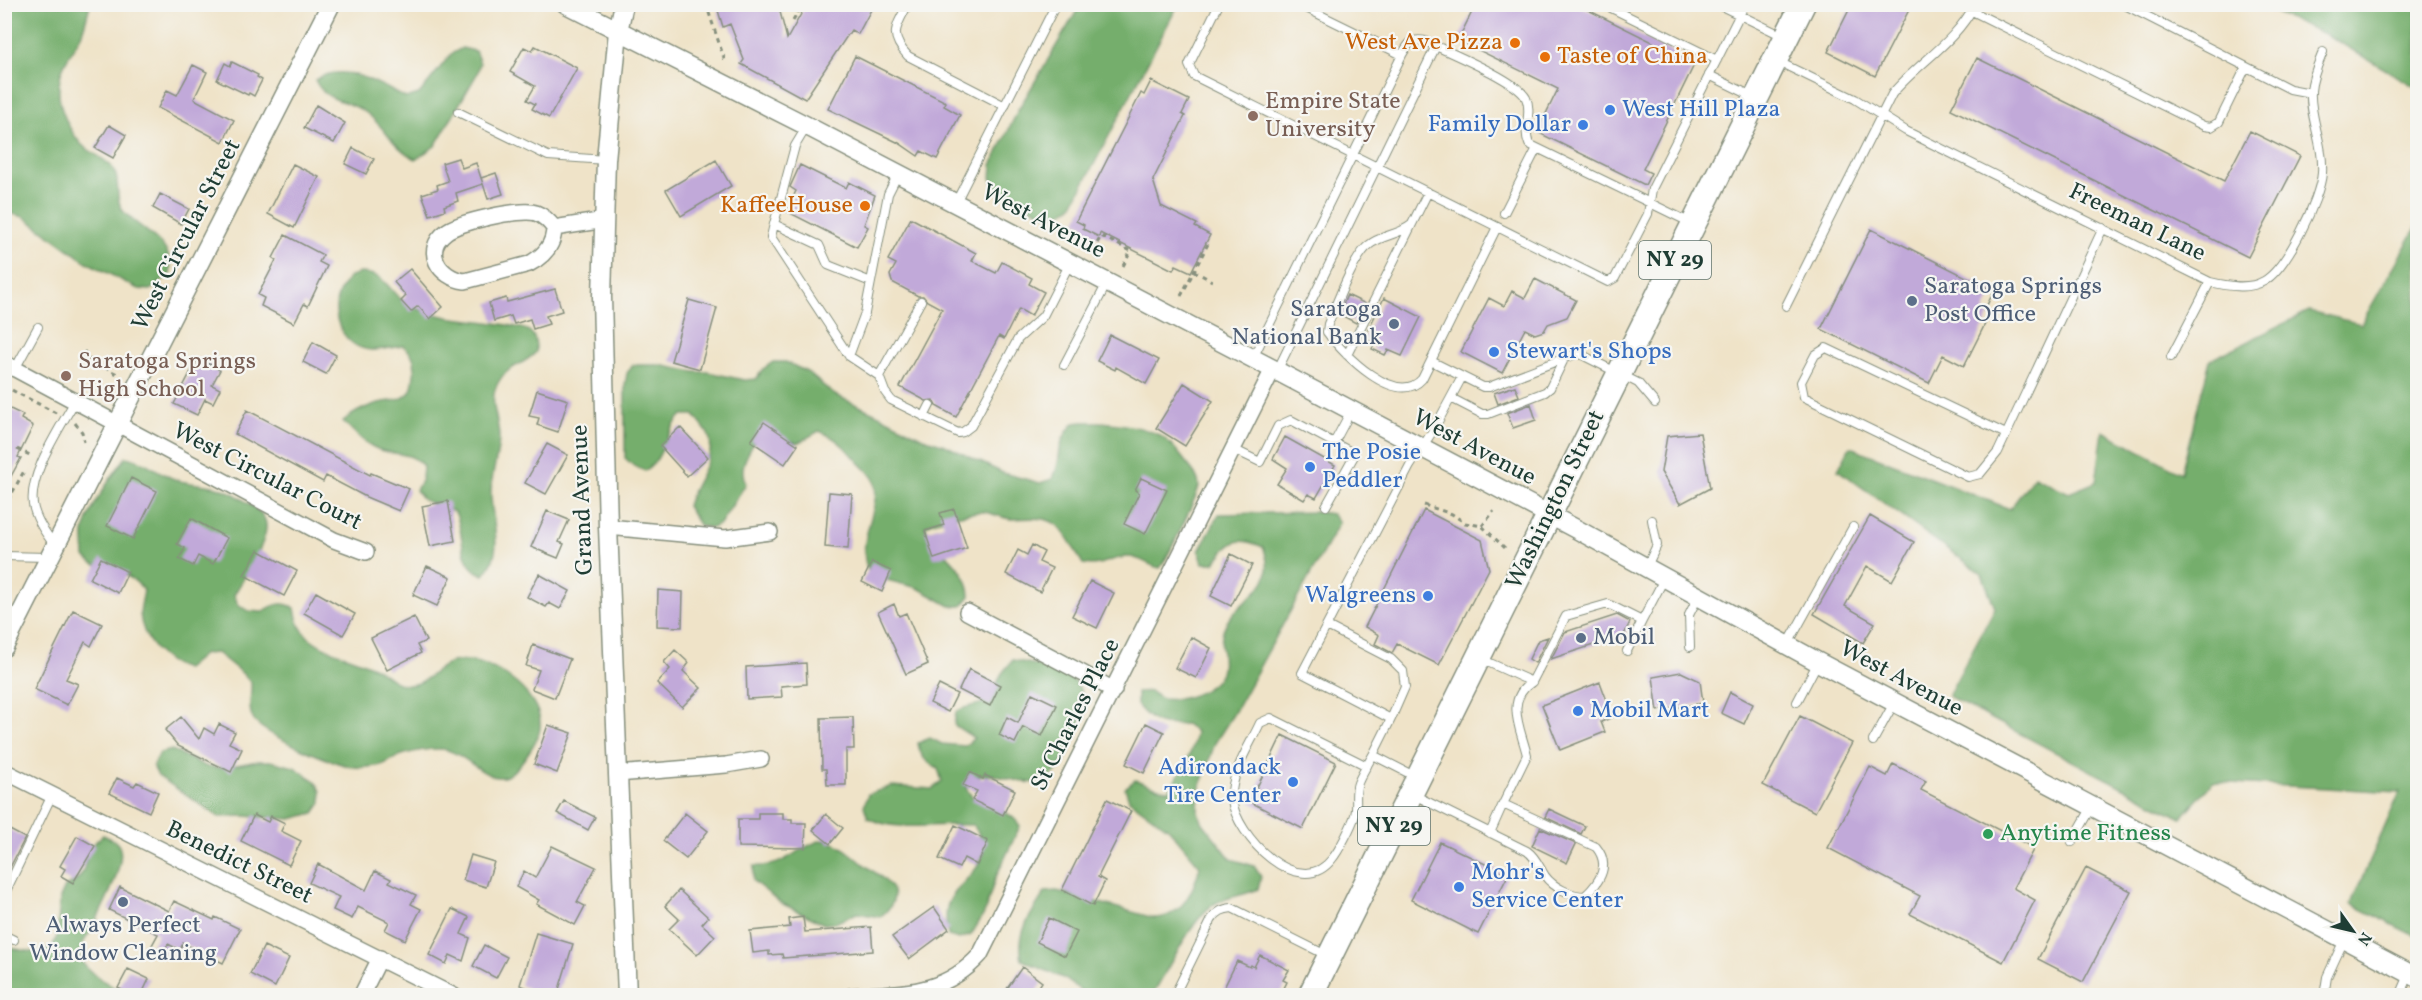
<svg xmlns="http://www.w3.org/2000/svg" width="2422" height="1000" font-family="Vollkorn,serif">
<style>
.forest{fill:#75ae6c;stroke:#4a7650;stroke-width:1.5}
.building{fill:#c1a9d9}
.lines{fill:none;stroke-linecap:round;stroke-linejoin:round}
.service-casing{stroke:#87907e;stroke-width:10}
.minor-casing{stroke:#87907e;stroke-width:18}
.tertiary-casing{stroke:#87907e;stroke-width:21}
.trunk-casing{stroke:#87907e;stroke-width:27}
.path{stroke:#87907e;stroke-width:3;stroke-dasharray:4.5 4.5;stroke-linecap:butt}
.service{stroke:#fff;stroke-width:8}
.minor{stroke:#fff;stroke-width:15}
.tertiary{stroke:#fff;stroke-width:18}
.trunk{stroke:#fff;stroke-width:24}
.food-dot{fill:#e8710a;stroke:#f6f6f2;stroke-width:2}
.shop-dot{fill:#3f7fe0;stroke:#f6f6f2;stroke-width:2}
.education-dot{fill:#8d6e63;stroke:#f6f6f2;stroke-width:2}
.service-dot{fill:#5c6f8a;stroke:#f6f6f2;stroke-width:2}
.leisure-dot{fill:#2e9e5b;stroke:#f6f6f2;stroke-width:2}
.labels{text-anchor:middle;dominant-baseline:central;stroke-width:4.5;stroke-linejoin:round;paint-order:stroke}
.shield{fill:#f6f6f2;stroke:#60746d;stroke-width:1.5}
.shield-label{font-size:22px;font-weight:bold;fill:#1f3d34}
.food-label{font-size:24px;fill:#c56008;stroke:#f6f6f2;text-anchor:end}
.education-label{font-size:24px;fill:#785e54;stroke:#f6f6f2;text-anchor:start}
.shop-label{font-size:24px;fill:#366cbe;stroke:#f6f6f2;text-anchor:start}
.street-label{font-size:24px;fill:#1f3d34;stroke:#f6f6f2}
.service-label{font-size:24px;fill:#4e5e75;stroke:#f6f6f2;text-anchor:start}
.leisure-label{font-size:24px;fill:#27864d;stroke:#f6f6f2;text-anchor:start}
</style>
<rect width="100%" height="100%" fill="#f6f6f2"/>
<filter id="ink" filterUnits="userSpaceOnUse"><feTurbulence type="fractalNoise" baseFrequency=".0167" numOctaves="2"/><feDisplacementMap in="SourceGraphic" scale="12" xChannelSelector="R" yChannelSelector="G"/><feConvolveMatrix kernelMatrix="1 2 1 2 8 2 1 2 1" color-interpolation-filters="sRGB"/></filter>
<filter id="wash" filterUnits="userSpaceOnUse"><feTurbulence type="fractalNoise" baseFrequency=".008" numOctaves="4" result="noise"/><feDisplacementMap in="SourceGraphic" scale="24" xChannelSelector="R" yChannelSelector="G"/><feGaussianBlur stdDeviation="1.35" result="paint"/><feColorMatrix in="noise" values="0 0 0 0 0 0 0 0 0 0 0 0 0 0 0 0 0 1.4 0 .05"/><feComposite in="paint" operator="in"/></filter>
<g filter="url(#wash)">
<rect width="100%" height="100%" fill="#efe3c8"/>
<path class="forest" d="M5 4 90 5C87 15 85 26 81 35 69 59 58 66 59 94 60 111 70 131 81 144 90 152 102 157 111 166 123 179 112 199 125 213 143 232 176 243 170 275L150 290 138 289 85 261 24 217 5 212Z
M1081 4 1178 5 1072 206 1061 213 1050 215 1039 212 997 188 991 178 992 165 1018 110Z
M2258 5H2417V88L2327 35Z
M462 48 475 51 480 63 477 74 435 146 416 159C393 149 384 125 365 112 346 99 326 103 315 80 345 61 378 84 406 98L419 94 451 54Z
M2417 226V937L2351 904 2400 792 2213 782 2181 818 1948 696 1995 608 1982 574 1838 470 1850 447 2010 509 2034 476 2069 493 2096 482 2103 431 2181 473 2210 360 2309 311 2361 324Z
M360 273C386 274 384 285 401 299 414 310 431 313 447 317 463 320 520 324 529 331 536 337 536 343 536 352 523 367 506 364 496 387 489 403 499 420 499 437 499 456 490 476 491 496 492 523 505 552 484 575 457 566 466 535 455 512L423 500 416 490 422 479 423 466C410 451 398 456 380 450 365 445 354 432 343 421 353 413 363 408 375 404 387 400 401 403 410 392 413 388 413 380 414 375 416 362 414 355 404 346 394 347 382 350 371 350 344 348 329 317 339 293 341 288 346 282 349 277Z
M773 362H786L807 372 835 395 879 415 923 438 945 445 1003 473 1040 483 1052 479C1065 457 1052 447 1074 423 1096 419 1145 425 1164 438 1172 444 1179 453 1185 461 1191 468 1198 476 1199 485 1199 493 1167 559 1160 568 1149 566 1140 557 1129 557 1113 556 1102 568 1083 564 1075 551 1068 535 1057 525 1044 515 1026 519 1011 519 1002 518 993 513 984 512 972 511 935 520 925 526 936 553 969 565 970 596L962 606H950L918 588 871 576C851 543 883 510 874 480 871 473 861 465 856 459 844 446 835 437 819 431L798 443 786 439 755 441C747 456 738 467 746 484L720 524 712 528 700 526 687 506C692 484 719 456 708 434 705 428 698 421 694 415H682C665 431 665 458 645 471L634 466 625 458V385L627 373 633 365H659L695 372H708L744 380 756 379 763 369Z
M126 457C149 461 160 475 180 481 192 484 205 484 217 487 228 490 240 497 249 504 256 508 262 512 265 520 272 538 243 578 234 595L239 606 249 611 262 612C274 604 282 601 295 608 297 620 300 631 311 639 330 654 356 657 377 669 388 676 395 685 409 685 426 685 436 667 452 662 483 652 544 692 540 728 539 740 516 775 503 777 482 780 462 748 438 749 427 749 412 752 402 755 393 758 386 765 377 766 370 767 361 768 354 767 336 765 261 734 253 719 247 708 252 695 251 683L243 674 217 653 204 654 186 669C162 663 142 639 140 614 140 607 143 598 144 590 123 565 104 576 85 557 85 549 83 540 84 533 87 511 113 474 126 457Z
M1320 512 1332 514 1339 523 1234 713 1215 743 1199 790 1198 812 1203 823 1231 859 1254 866 1261 877 1258 889C1244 896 1228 896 1214 904 1192 918 1167 972 1152 995H1087L1065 979 1022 960C1016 933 1031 914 1045 892L1057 891 1154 918C1181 918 1194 891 1200 866L1169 829 1129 800 1125 788 1135 780C1147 783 1156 789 1169 790 1181 771 1193 754 1196 732L1186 724C1162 726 1153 725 1137 705V692C1141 692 1147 691 1151 692 1155 694 1158 698 1163 699 1179 701 1197 696 1210 686 1233 669 1216 651 1223 631 1234 597 1282 593 1263 547 1235 535 1231 542 1214 563H1203L1199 551 1219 514Z
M1013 660C1033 665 1064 667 1077 684 1085 694 1084 712 1080 724 1076 737 1062 768 1051 776 1024 797 989 758 965 784 974 813 1005 801 1020 826L995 879 984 914 971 935 959 939 948 936C946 924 944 909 951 898 968 872 1000 860 973 825 940 823 896 833 868 818L864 806 868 794 892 786 932 789 942 781 938 769C926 762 920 757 918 743L930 738 942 744 965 746 974 738 954 725 956 712C968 704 976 708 987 700 997 694 995 684 1001 675 1004 670 1009 665 1013 660Z
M172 750 207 767 220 768 258 761H270L294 767 315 781 321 791V803L314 813 291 819 243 816 219 817 158 776 153 766 160 753Z
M103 835C110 838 118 841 120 849 125 866 101 911 93 927 88 937 76 948 81 960 86 972 117 990 129 995H5L4 947 39 953 52 947 57 936 60 898 65 887C90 876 81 864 92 846 95 842 100 838 103 835Z
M822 840C840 843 848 851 861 862 881 878 912 892 880 917L857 913 835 923 824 924 781 903 753 881 754 866C784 869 795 848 822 840Z"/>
<g id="blocks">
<path class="building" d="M716 4H778L787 39 805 7 810 9 813 4H874L858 34 851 30 805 99 741 64 744 60 730 24 723 27Z
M1476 4H1576L1695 63 1643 169 1651 173 1645 185 1537 132 1558 89 1458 40Z
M1852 4H1912L1875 76 1828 52Z
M535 46 577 68 549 118 532 109 535 104 527 100 535 86 510 72 524 47 532 51Z
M855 56 946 102 944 106 960 115 937 159 921 151 918 156 899 143 828 109Z
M1977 58 2224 181 2250 131 2300 156 2248 257 1951 109Z
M232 62 258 75 257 77 262 80 254 96 249 93 248 95 217 80 225 63 230 66Z
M193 65 207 72 194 99 234 120 223 142 158 108 167 90 177 95Z
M1151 81 1189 100 1182 114 1185 116 1153 180 1161 206 1197 224 1195 227 1210 235 1191 272 1176 265 1173 270 1100 233 1099 237 1083 229 1084 225 1076 221 1141 93 1144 95Z
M316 105 345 123 334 143 304 128Z
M109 125 126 135 113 158 95 148Z
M353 148 374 159 366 174 345 164Z
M458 158 462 168 476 163 483 184 456 193 458 201 444 206 445 210 430 215 422 194 438 189 437 185 448 181 442 163Z
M716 160 731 186 681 216 666 190Z
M293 164 319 177 294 228 268 214Z
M800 165 846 188 849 182 875 195 864 225 868 227 857 247 786 211 796 191 790 187Z
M496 173 503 194 488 199 481 178Z
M160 194 189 209 181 224 153 208Z
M911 218 976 253 972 261 996 273 1002 262 1032 278 1029 284 1044 292 1031 316 1019 309 1004 339 999 336 956 417 936 406 933 400 926 401 900 387 942 309 927 301 923 296H918L892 282 890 275 896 264 888 260Z
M1871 229 1994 291 1984 311 1990 314 1964 366 1943 355 1929 383 1821 329Z
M285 235 323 255 319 262 327 266 308 306 304 304 294 323 261 306 264 298 258 295 276 260 273 258Z
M410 269 443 307 430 319 418 306 411 312 401 301 406 296 394 282Z
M1535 279 1576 300 1567 317 1548 324 1544 331 1535 334 1525 329 1502 373 1461 352 1489 298 1504 306 1512 291 1525 298Z
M555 289 562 311 546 316 549 324 533 329 530 319 514 324 511 316 494 321 489 303 506 298 507 302Z
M1347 295 1366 304 1356 323 1339 314Z
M1384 298 1421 317 1402 356 1388 350 1385 355 1372 349 1375 343 1364 338Z
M689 300 717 308 700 369 671 361Z
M1110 335 1159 360 1146 384 1116 367 1115 370 1097 361Z
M313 342 336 355 326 374 303 362Z
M198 358 220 370 212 385 220 389 213 403 205 399 197 415 174 404Z
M1184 383 1213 401 1185 446 1156 428Z
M1515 386 1519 396 1498 404 1494 393Z
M537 390 568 400 558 432 537 425 539 418 529 416Z
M1531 404 1536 420 1513 428 1507 413Z
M4 406 23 415 21 419 33 426 18 457 21 458 4 489Z
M247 410 370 475 371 473 409 489 399 511 366 497 326 476 323 482 235 434Z
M764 422 798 445 785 464 751 441Z
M680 427 708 457 687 476 660 446Z
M1700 433 1710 488 1680 504 1661 472 1667 436Z
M1285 437 1335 465 1316 498 1308 494 1304 500 1277 484 1287 468 1273 459Z
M547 444 568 455 546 494 525 483Z
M131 478 157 491 133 539 107 526Z
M1141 478 1167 490 1145 534 1124 524 1139 493 1135 490Z
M829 492 852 494 848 549 825 547Z
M448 501 455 541 430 546 422 506Z
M954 509 967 548 934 559 925 531 944 525 940 513Z
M1424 510 1482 540 1489 569 1439 665 1397 644 1392 653 1375 644 1379 635 1365 627Z
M547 511 569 520 559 542 564 544 558 558 531 547Z
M1870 516 1914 542 1892 581 1867 566 1845 606 1875 623 1863 643 1814 614Z
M191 518 227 538 213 564 198 556 193 566 179 559 185 548 177 544Z
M1032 545 1044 552 1039 562 1052 568 1040 592 1006 574 1018 550 1027 555Z
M258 550 297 571 284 596 244 575Z
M1231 554 1252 565 1231 606 1211 596Z
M101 558 128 572 118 593 90 579Z
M872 562 891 571 882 592 862 582Z
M427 566 451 577 437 606 413 595Z
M539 574 570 591 560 609 549 603 546 607 527 597Z
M1090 581 1114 593 1097 628 1072 616Z
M658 590 683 592 682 627 657 626Z
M316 592 355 614 343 635 304 613Z
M894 604 899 616 906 613 928 664 906 674 878 612Z
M73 610 102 624 91 646 85 642 66 679 78 684 67 705 34 689Z
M1617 615 1630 622 1624 635 1551 659 1565 632Z
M414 617 426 641 417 645 421 653 387 670 371 638Z
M1191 637 1211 648 1196 678 1175 668Z
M1548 637 1535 663 1529 659 1538 640Z
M533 645 570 659 555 698 532 689 539 670 526 666Z
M675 650 689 663 683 671 701 688 682 707 657 683 670 669 664 662Z
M806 663 807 684 781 686 782 697 747 699 746 667Z
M969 669 1000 685 990 706 959 690Z
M1681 672 1700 681 1703 703 1658 711 1653 677Z
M1600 682 1613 717 1601 722 1605 732 1560 750 1542 705Z
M939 685 957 694 948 712 930 703Z
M1730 692 1753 704 1744 724 1721 713Z
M1032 693 1057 705 1042 736 1023 727 1015 743 999 735 1007 717 1018 723Z
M1800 716 1852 743 1815 812 1763 785Z
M181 717 199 739 204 728 214 734 219 724 235 732 229 743 242 749 231 772 178 746 165 730Z
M853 717 854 749H846V785H827L826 769H822L821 718Z
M1146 723 1164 732 1144 773 1126 764Z
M548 725 572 733 557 773 534 764Z
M1282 735 1336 762 1303 829 1250 802Z
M1893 764 1926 781 1921 790 2034 848 2013 888 2035 900 2003 962 1910 914 1920 896 1828 848 1870 767 1887 776Z
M970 772 983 779 985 775 1015 790 1003 815 972 800 977 791 963 785Z
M117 778 134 786 137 782 158 792 149 812 109 793Z
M1107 799 1131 811 1098 877 1105 881 1093 906 1062 890Z
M564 801 595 817 588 830 557 813Z
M1549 809 1585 826 1581 834 1545 817Z
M685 813 708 831 686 859 663 841Z
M758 813H783V819H792V823H806L805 848 738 847V819H758Z
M826 814 843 828 830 844 813 830Z
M254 815 268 822 271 816 285 823 281 831 301 841 289 865 241 841Z
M955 825 988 841 977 865 964 858 959 868 939 859Z
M4 827 25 838 4 879Z
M1540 828 1576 844 1567 863 1532 846Z
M77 836 95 846 73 883 61 876 65 869 60 866Z
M1440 842 1508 875 1478 934 1411 900Z
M552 846 596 867 577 902 585 906 575 925 536 904 539 900 516 887 524 871 535 878Z
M471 855 494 862 486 887 463 880Z
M318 864 366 890 375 871 391 879 389 882 416 895 411 904 421 909 405 940 385 930 389 922 358 907 352 919 333 910 339 897 309 883Z
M2086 868 2131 891 2083 982 2038 959Z
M120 887 169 911 174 901 214 920 215 917 240 929 223 963 183 943 180 950 168 944 164 953 151 947 158 934 109 910Z
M679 890 708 917 702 924 715 936 697 955 669 929 679 919 665 906Z
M934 907 949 929 909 959 892 937Z
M452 909 469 917 461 934 470 938 463 961 450 955 446 964 429 955Z
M803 917 805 932 871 927 873 951 783 958 782 954 769 955V951L753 953 750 931 790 927 789 919Z
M1049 918 1077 932 1065 956 1037 942Z
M536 933 573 944 557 996H526L528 988 520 985Z
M484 945 507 957 496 978 473 966Z
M264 946 289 958 275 987 250 974Z
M1260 955 1289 970 1283 980 1287 982 1280 996H1220L1237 961 1250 967 1251 965 1254 967Z
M1022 967 1042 982 1033 996H1002Z
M128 969 149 979 141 996H133L118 988Z"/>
</g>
</g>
<g filter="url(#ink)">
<use href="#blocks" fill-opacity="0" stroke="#87907e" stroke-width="1.5"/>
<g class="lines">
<defs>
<path id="service" d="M908 4C896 27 888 35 908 56L1005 106
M1219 4 1189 65 1194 76 1608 282 1615 278 1648 214 1652 189 1745 4
M1298 4 1402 55
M1603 4 1717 60
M1717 4 1785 37
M2123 4 2290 89 2311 93
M1972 11 2204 126 2211 127 2219 122 2246 67
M1779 62 1855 99 1906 131 2210 282C2227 286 2249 290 2264 281 2287 268 2320 199 2322 173 2324 144 2309 116 2311 91 2312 77 2318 64 2323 52
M1709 75 1754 97
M458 112 548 156 606 160
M807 126 795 146 774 224 819 245 828 265 871 282 888 194 898 174
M956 202 1056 4
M1504 213 1537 148
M774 224 771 237 849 356 879 376 885 392 891 400 958 433 963 432 971 426 1018 339 1043 316 1070 263
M1411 225C1399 235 1381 235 1369 245 1354 256 1336 305 1328 324L1327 332C1343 354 1396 408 1422 379L1497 227
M1786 306 1892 94C1918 63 1956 42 1975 4
M1347 355 1428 192
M849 356 865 313 871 282
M2171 357 2210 282
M1253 358 1402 55C1408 44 1411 38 1425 41 1446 51 1517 80 1526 98 1533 113 1522 128 1529 144L1689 222
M1431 361 1483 387H1489L1578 353 1638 383 1655 403
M1064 365 1107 283
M15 369 38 327
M1277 371 1436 46
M879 376 921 301
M1451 398 1482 414H1488L1545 392 1550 388 1564 359
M924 417 930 405
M2006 434 1826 348 1815 355 1801 382 1804 397 1968 477 1980 474 1998 452 2103 228
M1334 443 1351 411
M1233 449 1260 462 1278 426 1291 420 1355 454 1326 506
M55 546C47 535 38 523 34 509 25 479 60 428 75 401
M4 556 48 557
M1647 566 1657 545 1652 520
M1327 626 1391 659 1403 671 1405 687 1391 719
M1788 644 1853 527
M1690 647 1689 615 1698 597
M1627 651 1642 621
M1481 659 1532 682 1566 616 1608 604 1642 621 1664 579
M1797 702 1818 662
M1873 741 1894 703
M1367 766 1271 718 1260 723C1250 745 1230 774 1232 799 1235 835 1299 902 1332 859 1339 851 1352 825 1355 815 1358 805 1354 793 1358 783 1362 773 1368 764 1373 755
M1416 777 1373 755 1391 719 1302 673 1410 466 1434 429 1462 377
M1414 795 1527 851C1536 857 1539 867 1545 876 1553 887 1571 896 1585 896 1600 882 1611 865 1596 847L1503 804 1490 833
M1503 804 1527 755C1521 729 1504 700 1532 682
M2072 842 2092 807
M4 895 52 795
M4 935 14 940
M1174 996 1212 919C1218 911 1223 909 1232 908L1328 956
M2324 996 2327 977 2344 940
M2400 996 2409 975"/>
<path id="minor" d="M554 228C554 244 544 256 529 264L465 281C439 278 422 250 446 232 458 222 521 208 536 213 544 216 549 221 554 228L605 220
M4 363 334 540 366 552
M608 527 725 538 770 532
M967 612 1114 690
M4 771 454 996
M617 774 726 765 761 759
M361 996 380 958
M851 996C901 992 943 996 980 955L1273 369"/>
<path id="tertiary" d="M566 4 807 126 1273 369 1578 530 1818 662 2418 978
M624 4 618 31 606 160 602 297 608 527 627 996
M4 647 331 4"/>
<path id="trunk" d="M1310 996 1803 4"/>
</defs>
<use href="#service" class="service-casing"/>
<use href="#minor" class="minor-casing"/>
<use href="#tertiary" class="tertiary-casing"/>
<use href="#trunk" class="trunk-casing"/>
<path class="path" d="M706 4 725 61
M793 21 803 4
M1093 251 1101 236 1131 251 1123 266
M1194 271 1212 281
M1181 296 1209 242
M84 351 89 359 119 375
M4 386 56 413
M75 423 82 432 84 442
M17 449 32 456
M1424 505 1452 514 1465 523 1482 526 1505 548
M4 508 24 471
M1482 526 1494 511"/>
<use href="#service" class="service"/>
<use href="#minor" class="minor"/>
<use href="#tertiary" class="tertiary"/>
<use href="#trunk" class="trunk"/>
</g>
</g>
<g class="food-dot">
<circle cx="1515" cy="43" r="6"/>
<circle cx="1545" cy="57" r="6"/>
<circle cx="865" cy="206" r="6"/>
</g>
<g class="shop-dot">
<circle cx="1610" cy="110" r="6"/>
<circle cx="1583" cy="125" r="6"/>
<circle cx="1494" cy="352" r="6"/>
<circle cx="1310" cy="467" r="6"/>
<circle cx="1428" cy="596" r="6"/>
<circle cx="1578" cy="711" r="6"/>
<circle cx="1293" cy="782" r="6"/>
<circle cx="1459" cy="887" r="6"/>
</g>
<g class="education-dot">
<circle cx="1253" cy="116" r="6"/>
<circle cx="66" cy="376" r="6"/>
</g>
<g class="service-dot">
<circle cx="1912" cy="301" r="6"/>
<circle cx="1394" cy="324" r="6"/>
<circle cx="1581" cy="638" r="6"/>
<circle cx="123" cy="902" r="6"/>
</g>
<circle class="leisure-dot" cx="1988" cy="834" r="6"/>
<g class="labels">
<g class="shield">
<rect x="1639" y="241" width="72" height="38" rx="4.5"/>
<rect x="1358" y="807" width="72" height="38" rx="4.5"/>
</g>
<g class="shield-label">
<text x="1675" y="260">NY 29</text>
<text x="1394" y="826">NY 29</text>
</g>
<g class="food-label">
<text x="1503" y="43">West Ave Pizza</text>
<text x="1557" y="57" text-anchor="start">Taste of China</text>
<text x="853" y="206">KaffeeHouse</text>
</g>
<g class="education-label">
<text x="1265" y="102">Empire State<tspan x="1265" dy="28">University</tspan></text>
<text x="78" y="362">Saratoga Springs<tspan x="78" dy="28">High School</tspan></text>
</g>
<g class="shop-label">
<text x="1622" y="110">West Hill Plaza</text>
<text x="1571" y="125" text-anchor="end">Family Dollar</text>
<text x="1506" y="352">Stewart's Shops</text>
<text x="1322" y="453">The Posie<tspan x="1322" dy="28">Peddler</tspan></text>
<text x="1416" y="596" text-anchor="end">Walgreens</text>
<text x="1590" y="711">Mobil Mart</text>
<text x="1281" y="768" text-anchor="end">Adirondack<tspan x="1281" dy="28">Tire Center</tspan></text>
<text x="1471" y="873">Mohr's<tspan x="1471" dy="28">Service Center</tspan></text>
</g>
<g class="street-label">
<text transform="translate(1043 222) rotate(27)">West Avenue</text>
<text transform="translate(2137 223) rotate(26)">Freeman Lane</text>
<text transform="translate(187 235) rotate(-63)">West Circular Street</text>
<text transform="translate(1474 448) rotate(28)">West Avenue</text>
<text transform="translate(267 477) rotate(27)">West Circular Court</text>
<text transform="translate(583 500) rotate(-92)">Grand Avenue</text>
<text transform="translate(1556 500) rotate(-64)">Washington Street</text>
<text transform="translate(1901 679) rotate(28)">West Avenue</text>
<text transform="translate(1076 715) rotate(-63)">St Charles Place</text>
<text transform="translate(239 863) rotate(26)">Benedict Street</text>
</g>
<g class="service-label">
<text x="1924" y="287">Saratoga Springs<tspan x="1924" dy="28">Post Office</tspan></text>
<text x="1382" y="310" text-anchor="end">Saratoga<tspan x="1382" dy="28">National Bank</tspan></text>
<text x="1593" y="638">Mobil</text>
<text x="123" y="926" text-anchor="middle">Always Perfect<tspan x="123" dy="28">Window Cleaning</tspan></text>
</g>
<g class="leisure-label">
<text x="2000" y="834">Anytime Fitness</text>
</g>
</g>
<rect width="2422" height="1000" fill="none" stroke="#f6f6f2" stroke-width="24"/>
<g transform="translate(2353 931) rotate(124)" stroke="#f6f6f2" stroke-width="4.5" paint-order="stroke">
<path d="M0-4.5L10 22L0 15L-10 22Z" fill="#1f3d34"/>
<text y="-9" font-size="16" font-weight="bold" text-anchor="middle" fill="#1f3d34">N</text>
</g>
</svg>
